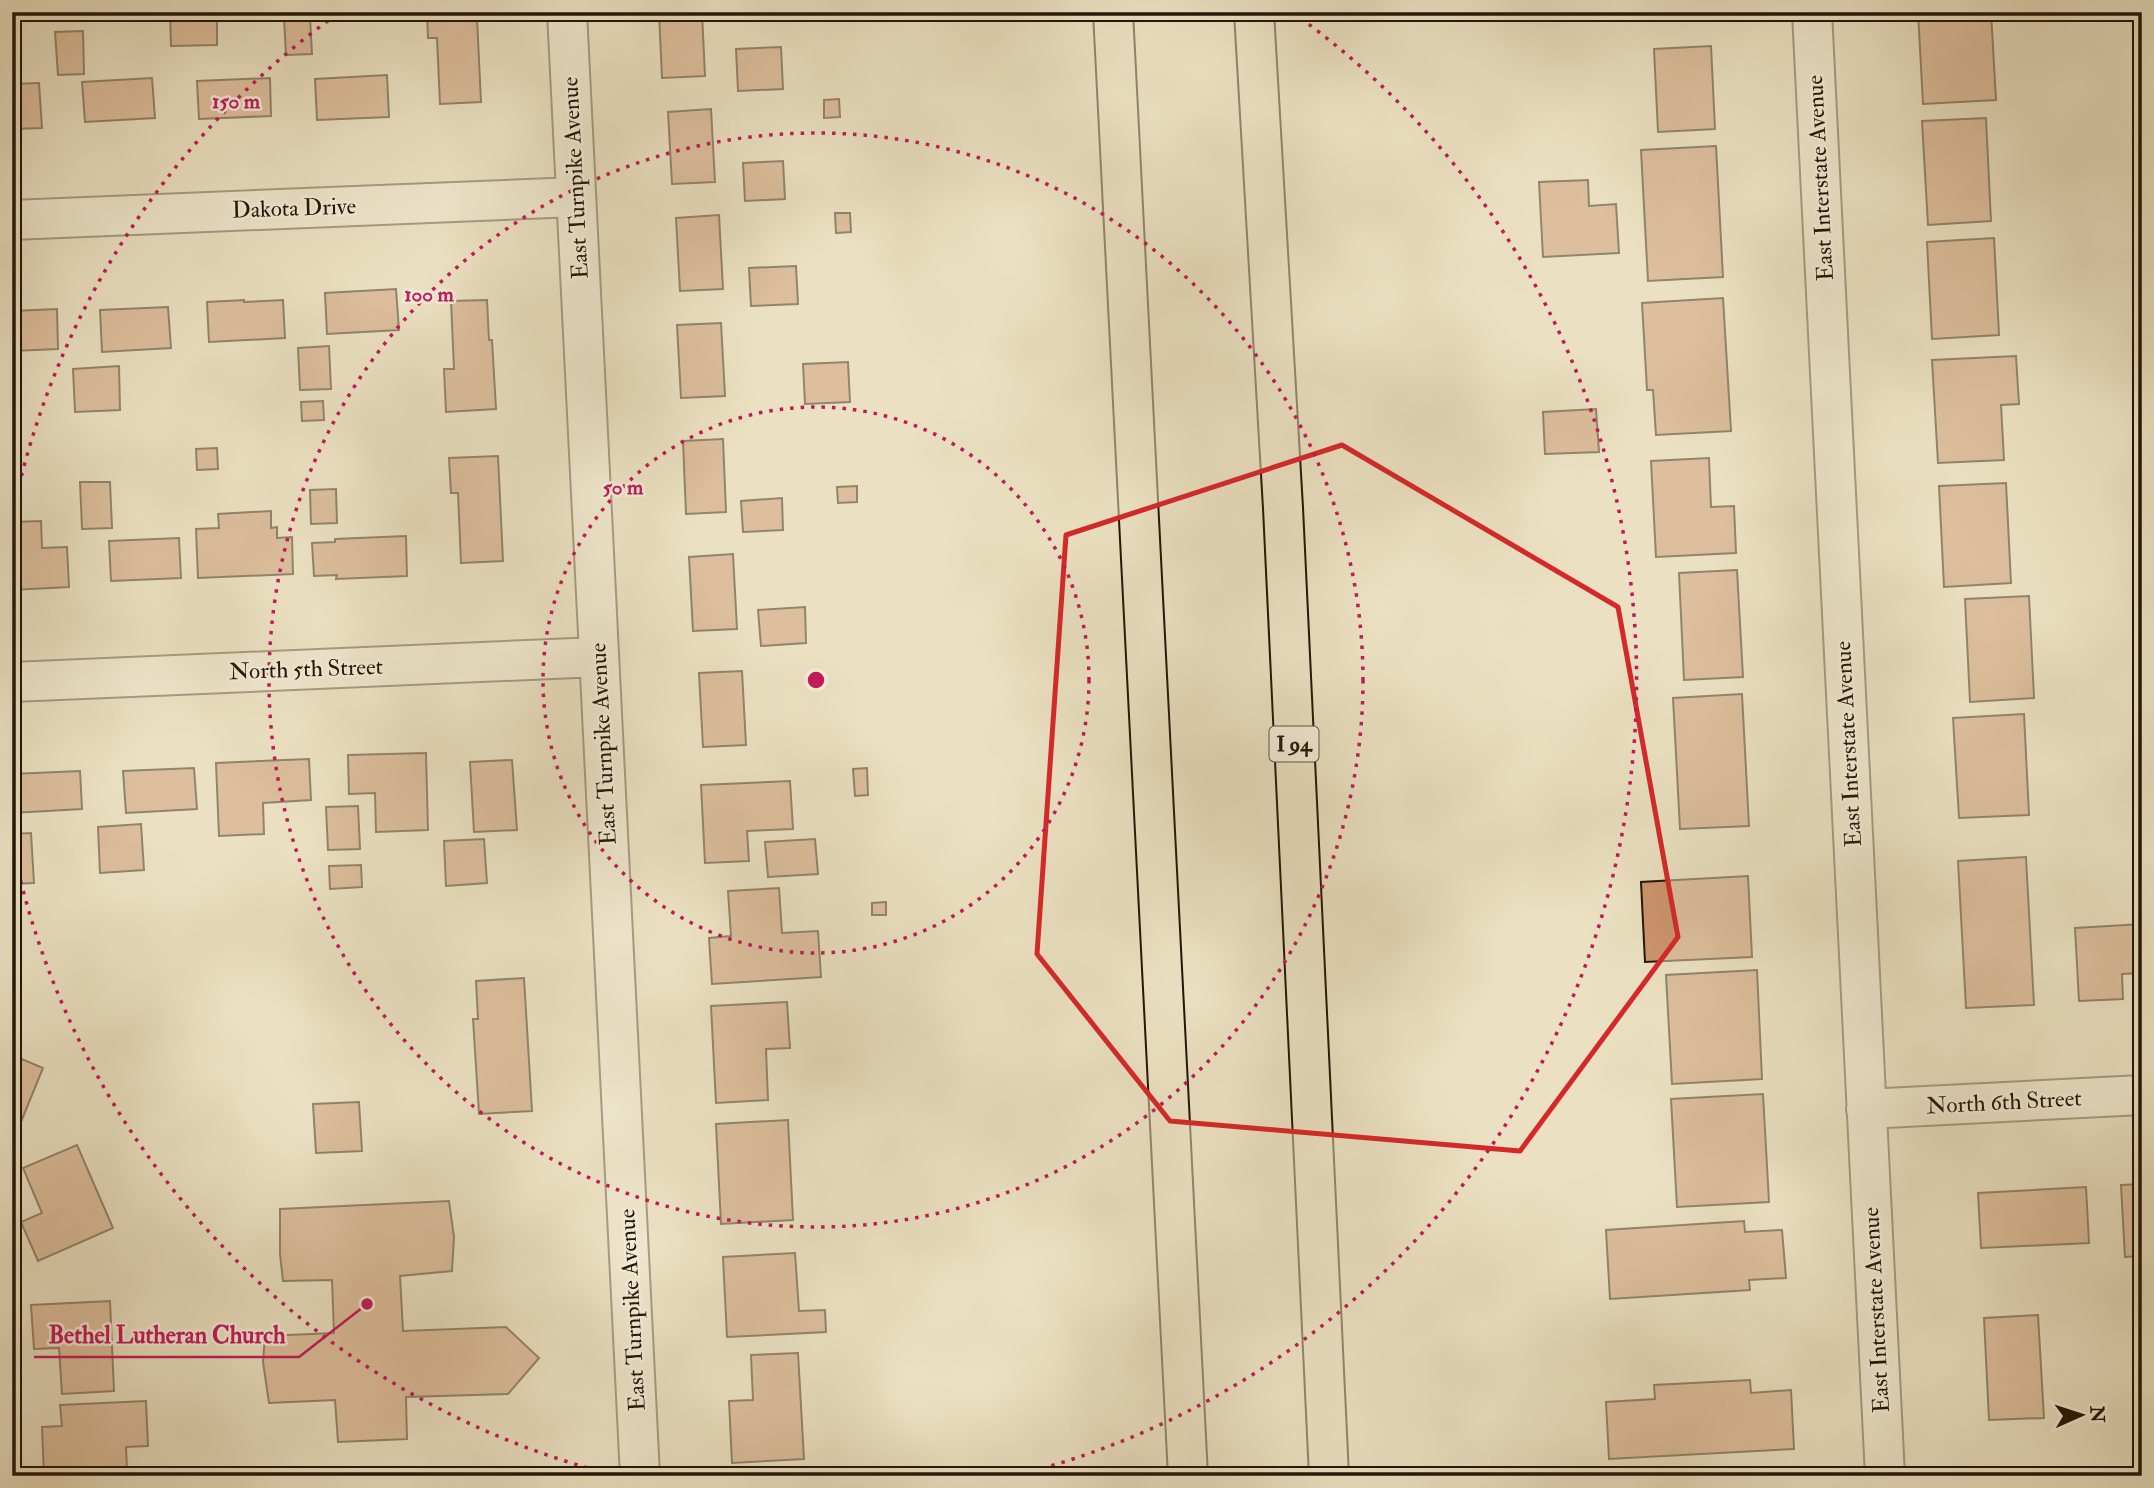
<svg xmlns="http://www.w3.org/2000/svg" width="2154" height="1488" font-family="'IM FELL Double Pica',serif">
<style>
.building{fill:#cd956f;stroke:#241407;stroke-width:2}
.lines{fill:none;stroke-linecap:round;stroke-linejoin:round}
.minor-casing{stroke:#564736;stroke-width:42}
.highway-casing{stroke:#241407;stroke-width:42}
.minor{stroke:#f2ecd7;stroke-width:38}
.highway{stroke:#ebe1c2;stroke-width:38}
.marked{fill:none;stroke:#d62828;stroke-width:5;stroke-linejoin:round}
.ring{fill:none;stroke:#c2185b;stroke-width:3.5;stroke-dasharray:3.5 7}
.labels{text-anchor:middle;dominant-baseline:central;stroke-width:5;stroke-linejoin:round;paint-order:stroke}
.shield{fill:#f2ecd7;stroke:#625545;stroke-width:2}
.shield-label{font-size:21px;font-weight:bold;fill:#241407}
.street-label{font-size:23px;fill:#241407;stroke:#f2ecd7}
.centre{fill:#c2185b;stroke:#f2ecd7;stroke-width:3.5}
.ring-label{font-size:21px;text-anchor:middle;font-weight:bold;fill:#c2185b;stroke:#f2ecd7;stroke-width:5;stroke-linejoin:round;paint-order:stroke}
.leader{fill:none;stroke:#c2185b;stroke-width:2.5}
.callout-dot{fill:#c2185b;stroke:#f2ecd7;stroke-width:2.5}
.callout-label{font-size:24px;text-anchor:middle;font-weight:bold;fill:#c2185b;stroke:#f2ecd7;stroke-width:5;stroke-linejoin:round;paint-order:stroke}
</style>
<rect width="100%" height="100%" fill="#ebe1c2"/>
<filter id="stains"><feTurbulence type="fractalNoise" baseFrequency=".00286" numOctaves="4"/><feColorMatrix values="0 0 0 0 .2 0 0 0 0 .09 0 0 0 0 .02 0 0 0 .5 -.17"/></filter>
<radialGradient id="worn" r=".72"><stop offset=".6" stop-color="#630" stop-opacity="0"/><stop offset="1" stop-color="#630" stop-opacity=".3"/></radialGradient>
<path class="building" d="M170 12H217V45L171 46Z
M427 12H473L474 18H477L481 102 440 104 437 38H428Z
M659 12H702L705 76 662 78Z
M1918 12H1991L1996 100 1923 104Z
M310 17 312 54 286 55 284 18Z
M83 31 84 74 58 75 55 32Z
M1711 46 1715 129 1658 132 1654 49Z
M781 47 783 89 738 91 736 49Z
M387 75 389 117 317 120 315 79Z
M12 78 13 84 39 83 42 128 12 129Z
M152 78 155 118 85 122 82 82Z
M270 78 271 116 199 119 197 81Z
M839 99 840 117 824 118V100Z
M711 109 715 182 672 184 668 112Z
M1986 118 1991 221 1928 225 1922 121Z
M1716 146 1723 277 1648 281 1641 150Z
M783 161 785 199 745 201 743 163Z
M1588 180 1589 206 1616 204 1619 253 1543 257 1539 182Z
M835 213H850L851 232 836 233Z
M719 215 723 289 680 291 676 218Z
M1994 238 1999 335 1932 339 1927 242Z
M796 266 798 304 751 306 749 268Z
M396 289 399 330 327 334 325 293Z
M1723 298 1731 431 1656 435 1653 390H1647L1642 303Z
M244 300V302L283 300 285 338 209 342 207 302Z
M487 300 489 340H492L496 409 446 412 444 369H454L451 301Z
M168 307 171 348 102 352 100 310Z
M57 309 58 349 12 351V311Z
M721 323 725 396 681 398 677 325Z
M329 346 331 389 300 390 298 348Z
M2016 356 2019 404 2001 405 2004 460 1938 463 1932 360Z
M848 362 850 402 805 404 803 364Z
M119 366 120 410 75 412 73 369Z
M323 401 324 420 302 421 301 402Z
M1596 409 1599 452 1545 454 1543 412Z
M723 439 726 512 686 514 683 441Z
M217 448 218 469 197 470 196 449Z
M498 456 503 561 461 563 458 493H451L449 458Z
M1709 458 1711 507 1734 506 1736 553 1656 557 1651 461Z
M80 482H110L112 528 82 529Z
M2006 483 2011 583 1944 587 1939 486Z
M857 486V502L838 503 837 487Z
M336 489 337 523 311 524 310 490Z
M782 498 783 530 743 532 741 501Z
M271 511V528L277 527V538L292 537 293 574 198 578 196 529 219 528 218 514Z
M41 521 42 548 67 547 69 587 12 590V522Z
M406 536 407 576 336 579 337 575 314 576 312 543 335 542V539Z
M179 538 181 578 111 581 109 541Z
M733 554 737 629 693 631 689 557Z
M1737 570 1743 677 1684 680 1679 573Z
M2029 596 2034 698 1970 702 1965 599Z
M805 607 806 643 761 646 758 610Z
M742 671 746 745 703 747 699 673Z
M1742 694 1749 826 1680 829 1673 698Z
M2024 714 2029 815 1959 818 1953 718Z
M426 753 428 830 376 832 375 793 349 794 348 755Z
M309 759 311 800 263 803 264 834 219 836 216 763Z
M512 760 517 830 474 832 470 762Z
M194 768 197 809 126 813 123 771Z
M867 768 868 795 855 796 853 769Z
M80 771 82 809 12 813V774Z
M790 781 793 829 747 831 749 861 705 863 701 785Z
M358 806 360 849 328 850 326 807Z
M141 824 144 870 100 873 98 827Z
M31 833 34 883 12 884V834Z
M484 839 487 883 446 886 444 841Z
M815 839 818 874 768 877 765 842Z
M2026 857 2034 1005 1966 1008 1958 861Z
M361 865 362 887 330 889 329 866Z
M1748 876 1752 957 1645 962 1641 882Z
M779 888 782 933 818 931 821 977 712 984 709 938 731 936 728 891Z
M886 902V915H872V903Z
M2142 924V973L2122 974 2123 999 2079 1001 2075 928Z
M1757 970 1762 1079 1672 1084 1666 975Z
M524 978 532 1111 479 1114 473 1019H478L476 981Z
M787 1002 790 1048 766 1049 768 1100 716 1103 711 1006Z
M12 1055 43 1068 12 1144Z
M1763 1094 1769 1202 1677 1207 1671 1099Z
M359 1102 362 1151 316 1153 313 1104Z
M788 1120 793 1220 721 1224 716 1124Z
M77 1145 113 1228 38 1261 21 1222 42 1213 23 1168Z
M2142 1184V1256L2125 1257 2121 1185Z
M2086 1187 2089 1243 1981 1248 1978 1193Z
M449 1201 454 1237 452 1271 400 1276 403 1331 506 1327 539 1358 508 1394 406 1397 407 1439 338 1442 335 1400 269 1403 263 1362 265 1336 334 1333 332 1280 283 1281 280 1254V1209Z
M1744 1221 1745 1232 1782 1230 1786 1278 1749 1280 1750 1290 1610 1299 1606 1230Z
M795 1253 799 1311 825 1310 826 1332 727 1337 723 1257Z
M110 1301 114 1391 62 1394 59 1348 34 1349 31 1305Z
M2038 1315 2044 1418 1989 1420 1984 1318Z
M798 1353 804 1459 732 1463 729 1401 753 1400 751 1355Z
M1750 1380 1751 1393 1791 1390 1794 1449 1609 1459 1606 1402 1655 1399 1654 1385Z
M146 1401 148 1446 126 1447 127 1470 107 1471V1476H44L42 1427 62 1426 60 1405Z
M1777 1471 1778 1476H1706V1475Z"/>
<g class="lines">
<defs>
<path id="minor" d="M567 12 640 1476
M1812 12 1885 1476
M12 220 576 197
M12 682 599 657
M1866 1109 2142 1095"/>
<path id="highway" d="M1113 12 1188 1476
M1254 12 1283 508 1329 1476"/>
</defs>
<use href="#minor" class="minor-casing"/>
<use href="#highway" class="highway-casing"/>
<use href="#minor" class="minor"/>
<use href="#highway" class="highway"/>
</g>
<path d="M0 0H2154V1488H0ZM1342 445 1618 607 1678 937 1520 1151 1170 1121 1037 954 1066 535Z" fill="#ebe1c2" fill-opacity=".55" fill-rule="evenodd"/>
<path class="marked" d="M1342 445 1618 607 1678 937 1520 1151 1170 1121 1037 954 1066 535Z"/>
<g class="ring">
<circle cx="816" cy="680" r="273"/>
<circle cx="816" cy="680" r="547"/>
<path d="M618 1476A820 820 0 0 1 12 843M12 517A820 820 0 0 1 340 12M1292 12A820 820 0 0 1 1014 1476"/>
</g>
<g class="labels">
<rect class="shield" x="1269.5" y="726.5" width="49" height="35" rx="5"/>
<g class="shield-label">
<text x="1294" y="744">I 94</text>
</g>
<g class="street-label">
<text transform="translate(575 178) rotate(-93)">East Turnpike Avenue</text>
<text transform="translate(1820 178) rotate(-93)">East Interstate Avenue</text>
<text transform="translate(294 208) rotate(-2)">Dakota Drive</text>
<text transform="translate(306 669) rotate(-2)">North 5th Street</text>
<text transform="translate(603 744) rotate(-93)">East Turnpike Avenue</text>
<text transform="translate(1848 744) rotate(-93)">East Interstate Avenue</text>
<text transform="translate(2004 1102) rotate(-3)">North 6th Street</text>
<text transform="translate(632 1310) rotate(-93)">East Turnpike Avenue</text>
<text transform="translate(1876 1310) rotate(-93)">East Interstate Avenue</text>
</g>
</g>
<circle cx="816" cy="680" r="10" class="centre"/>
<g class="ring-label">
<text x="236" y="108">150 m</text>
<text x="429" y="301">100 m</text>
<text x="623" y="494">50 m</text>
</g>
<path class="leader" d="M367 1304L299 1357H34"/>
<circle class="callout-dot" cx="367" cy="1304" r="7"/>
<g class="callout-label">
<text x="167" y="1343">Bethel Lutheran Church</text>
</g>
<rect width="2154" height="1488" fill="none" stroke="#ebe1c2" stroke-width="42"/>
<rect x="14" y="14" width="2126" height="1460" fill="none" stroke="#241407" stroke-width="3.5"/>
<rect x="21" y="21" width="2112" height="1446" fill="none" stroke="#241407" stroke-width="2"/>
<g transform="translate(2081 1415) rotate(87)" stroke="#f2ecd7" stroke-width="5" paint-order="stroke">
<path d="M0-5L12 26L0 18L-12 26Z" fill="#241407"/>
<text y="-10" font-size="19" font-weight="bold" text-anchor="middle" fill="#241407">N</text>
</g>
<rect width="100%" height="100%" filter="url(#stains)"/>
<rect width="100%" height="100%" fill="url(#worn)"/>
</svg>
